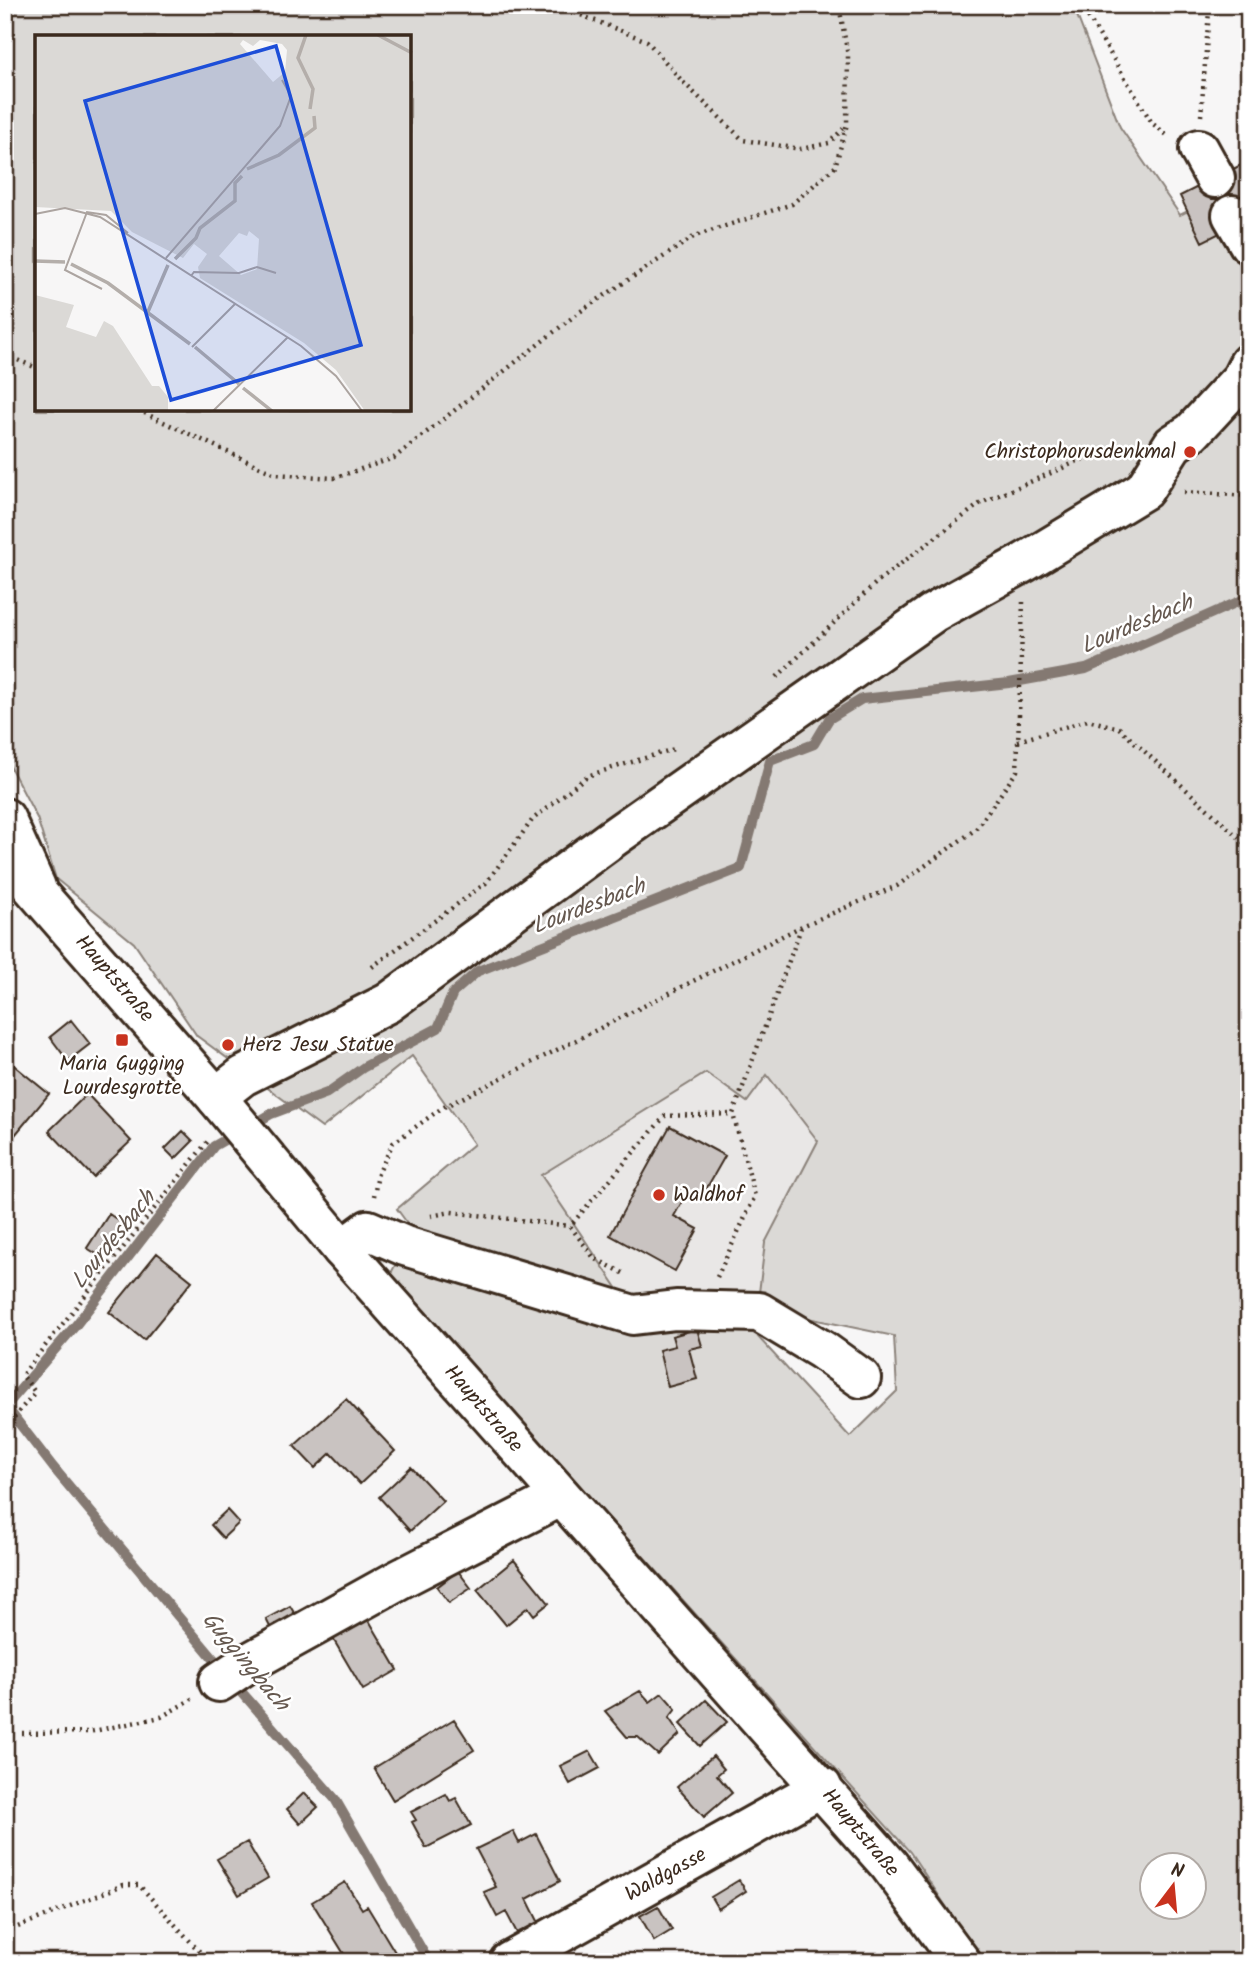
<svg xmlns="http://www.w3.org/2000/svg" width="1254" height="1967" font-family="Kalam,sans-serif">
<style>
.built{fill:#e9e7e6}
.green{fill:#dbd9d6;stroke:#8b827a;stroke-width:2;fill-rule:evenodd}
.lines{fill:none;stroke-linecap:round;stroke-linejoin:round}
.stream{stroke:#847972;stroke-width:10}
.building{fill:#c9c3c1;stroke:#3b2a1e;stroke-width:2}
.minor-casing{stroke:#3b2a1e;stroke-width:44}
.major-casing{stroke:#3b2a1e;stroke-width:44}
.path{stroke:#3b2a1e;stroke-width:4.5;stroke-dasharray:2 5;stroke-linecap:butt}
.minor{stroke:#fff;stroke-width:38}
.major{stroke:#fff;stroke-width:38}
.poi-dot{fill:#c8321e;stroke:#fff;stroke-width:2.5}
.labels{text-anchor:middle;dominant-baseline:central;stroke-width:5;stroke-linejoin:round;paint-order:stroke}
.poi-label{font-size:21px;fill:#3b2a1e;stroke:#fff;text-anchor:start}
.street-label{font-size:21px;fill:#3b2a1e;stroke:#fff}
.water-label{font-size:23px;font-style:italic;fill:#65584f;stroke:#fff}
.inset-river{fill:none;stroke:#b4aeaa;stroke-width:3.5}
.inset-road{fill:none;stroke:#aca4a0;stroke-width:2}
.view{fill:#1d4ed8;fill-opacity:0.15;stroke:#1d4ed8;stroke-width:3.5}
.inset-edge{fill:none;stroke:#3b2a1e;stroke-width:3.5}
</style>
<rect width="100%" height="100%" fill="#f7f6f6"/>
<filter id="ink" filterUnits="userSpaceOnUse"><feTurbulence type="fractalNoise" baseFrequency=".0143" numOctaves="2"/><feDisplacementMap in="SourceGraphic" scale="14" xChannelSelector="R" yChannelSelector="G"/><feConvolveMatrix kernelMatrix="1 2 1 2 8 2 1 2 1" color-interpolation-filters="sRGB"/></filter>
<g filter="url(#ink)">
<path class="built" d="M706 1073 747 1102 767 1075 818 1141 765 1243 755 1326 647 1332 541 1175Z"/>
<path class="green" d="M5 5H1073L1120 127 1180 215 1249 181V1962H983L910 1852 390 1275 413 1231 397 1209 474 1144 412 1056 322 1128 197 1036 134 943 56 879 37 818 5 757ZM37 37H410V410H37ZM706 1073 747 1102 767 1075 818 1141 765 1243 755 1326 714 1319 647 1332 541 1175ZM779 1312 894 1336 897 1391 850 1437 758 1337ZM1152 1866H1194V1908H1152Z"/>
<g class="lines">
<path class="stream" d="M251 1126 271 1114 327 1093 364 1067 438 1028 453 993 478 971 741 868 770 761 814 744 829 719 862 699 1009 683 1086 669 1249 597
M5 1405 53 1467 223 1670
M6 1406 76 1325 214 1146 237 1133
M232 1681 335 1799 429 1962"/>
</g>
<path class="building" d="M1249 161V207L1226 230 1202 242 1180 196Z
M71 1020 90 1044 68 1061 50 1037Z
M5 1058 49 1094 15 1135 5 1127Z
M87 1094 131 1141 93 1177 49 1131Z
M670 1126 725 1156 701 1198 688 1191 674 1216 698 1229 675 1271 610 1235Z
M183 1131 193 1141 175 1159 165 1149Z
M109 1214 125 1225 103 1258 87 1248Z
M157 1253 192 1281 144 1340 109 1312Z
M697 1329 702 1346 689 1349 697 1379 668 1387 659 1350 675 1346 672 1336Z
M346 1399 395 1451 360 1484 331 1453 315 1468 294 1446Z
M411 1467 443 1501 410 1531 379 1497Z
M227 1510 239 1523 223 1538 211 1525Z
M514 1560 549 1603 534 1615 528 1607 506 1625 477 1590Z
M458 1571 471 1588 449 1603 437 1587Z
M290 1606 299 1621 274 1635 266 1619Z
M367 1617 398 1670 363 1690 332 1637Z
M640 1691 650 1702 662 1693 676 1709 669 1718 680 1734 658 1755 638 1737H627L605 1711Z
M706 1700 727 1722 700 1746 680 1724Z
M454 1719 474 1750 393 1800 374 1768Z
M590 1751 600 1768 570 1784 560 1766Z
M713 1756 724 1769 717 1775 732 1793 704 1817 677 1787Z
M304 1793 318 1807 300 1824 287 1809Z
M446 1794 450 1801 456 1798 471 1825 426 1848 412 1822 416 1820 411 1812Z
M513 1831 519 1843 536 1834 560 1881 527 1899 539 1923 517 1933 506 1912 497 1917 484 1892 496 1887 476 1849Z
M247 1842 268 1878 239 1895 217 1859Z
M739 1880 746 1891 718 1909 711 1897Z
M345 1882 362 1909 367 1906 401 1962H349L312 1902Z
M658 1906 672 1930 654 1941 640 1916Z"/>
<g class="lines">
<defs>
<path id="minor" d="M1199 149 1215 178
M1232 215 1249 244
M5 818 36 887
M216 1097 243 1076 388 1003 614 837 933 613 1025 562 1144 490 1173 444 1192 432 1241 379 1249 363
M342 1249 368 1230 405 1246 633 1315 676 1310 759 1312 822 1350 861 1378
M219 1682 248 1663 400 1579 560 1497
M509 1962 822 1787"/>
<path id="major" d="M5 856 216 1097 342 1249 889 1865 961 1962"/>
</defs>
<use href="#minor" class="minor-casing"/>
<use href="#major" class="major-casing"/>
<path class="path" d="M555 5 647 41 683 82 743 140 801 149 829 143 847 125
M1081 5 1152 123 1167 135
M1201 116 1209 11
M5 355 37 368
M138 410 275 474 334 478 394 458 578 313 695 236 792 204 835 167 847 124 848 56 839 5
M1184 492 1249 496
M777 677 878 581 981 503 1095 454 1128 450
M1018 741 1088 720 1119 728 1249 847
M372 967 486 883 533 819 587 776 677 748
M374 1196 378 1174 393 1143 442 1108 802 926 897 886 976 829 1017 771 1023 602
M431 1216 451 1212 570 1226
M623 1273 594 1258 570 1226 665 1116 733 1114
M717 1277 755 1196 733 1114 801 928
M1249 1371V1381
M5 1428 35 1392 22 1375 208 1141
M22 1733 89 1732 161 1717 192 1699
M5 1932 123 1885H139L209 1962"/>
<use href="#minor" class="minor"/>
<use href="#major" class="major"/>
</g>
</g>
<g class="poi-dot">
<circle cx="1190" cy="452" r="7"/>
<rect x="115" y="1033" width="14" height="14" rx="3.5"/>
<circle cx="228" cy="1045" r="7"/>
<circle cx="659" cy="1195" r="7"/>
</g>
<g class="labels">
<g class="poi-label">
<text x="1176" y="452" text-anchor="end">Christophorusdenkmal</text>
<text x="242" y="1045">Herz Jesu Statue</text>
<text x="122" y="1064" text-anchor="middle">Maria Gugging<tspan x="122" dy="24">Lourdesgrotte</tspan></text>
<text x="673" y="1195">Waldhof</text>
</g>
<g class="street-label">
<text transform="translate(114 979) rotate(49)">Hauptstraße</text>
<text transform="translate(483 1409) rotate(49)">Hauptstraße</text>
<text transform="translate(860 1833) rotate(50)">Hauptstraße</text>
<text transform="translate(666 1875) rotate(-29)">Waldgasse</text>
</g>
<g class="water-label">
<text transform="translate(1137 625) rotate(-23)">Lourdesbach</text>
<text transform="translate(589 907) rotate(-21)">Lourdesbach</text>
<text transform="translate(114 1240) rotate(-51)">Lourdesbach</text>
<text transform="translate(245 1662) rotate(50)">Guggingbach</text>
</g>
</g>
<g transform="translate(35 35)">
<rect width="376" height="376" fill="#f7f6f6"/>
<path d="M0 0H376V376H330L301 335 269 308 165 243 163 232 172 219 159 209 148 223 97 197 76 176 0 172ZM208 5 218 11 225 5 247 9 252 15 250 37 238 47 205 9ZM214 196 224 204 222 234 206 240 184 221 204 198 212 201ZM0 260 39 270 31 292 61 302 69 286 78 291 117 351H124L133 362V376H0Z" fill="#dbd9d6" fill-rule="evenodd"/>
<path class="inset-river" d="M271 0 263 23 278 54 275 74M343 0 377 18M212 134 244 120 280 93 279 81M140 224 161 203 165 193 200 166V148L207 141M0 226 30 227M36 229 73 248 155 309M112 279 133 230M160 312 204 349M208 353 237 376"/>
<path class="inset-road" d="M0 179 30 173 65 182 266 311 301 341 327 376M131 223 245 91 256 61 247 45M156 241 159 237 204 238 222 232 241 238M67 254 30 235 52 177 71 180 93 198M157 312 200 269M178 376 253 302"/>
<path class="view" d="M241 11 326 310 136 365 50 66Z"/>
<rect width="376" height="376" class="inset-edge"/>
</g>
<rect width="1254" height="1967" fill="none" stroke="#fff" stroke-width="28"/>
<rect x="14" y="14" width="1226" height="1939" fill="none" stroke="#3b2a1e" stroke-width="2.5" filter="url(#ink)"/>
<g transform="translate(1173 1886) rotate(16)"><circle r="33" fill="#ffffff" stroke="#b1aaa5" stroke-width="2"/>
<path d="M0-5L12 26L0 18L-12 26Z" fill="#c8321e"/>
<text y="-10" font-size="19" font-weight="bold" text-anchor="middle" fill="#3b2a1e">N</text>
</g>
</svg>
